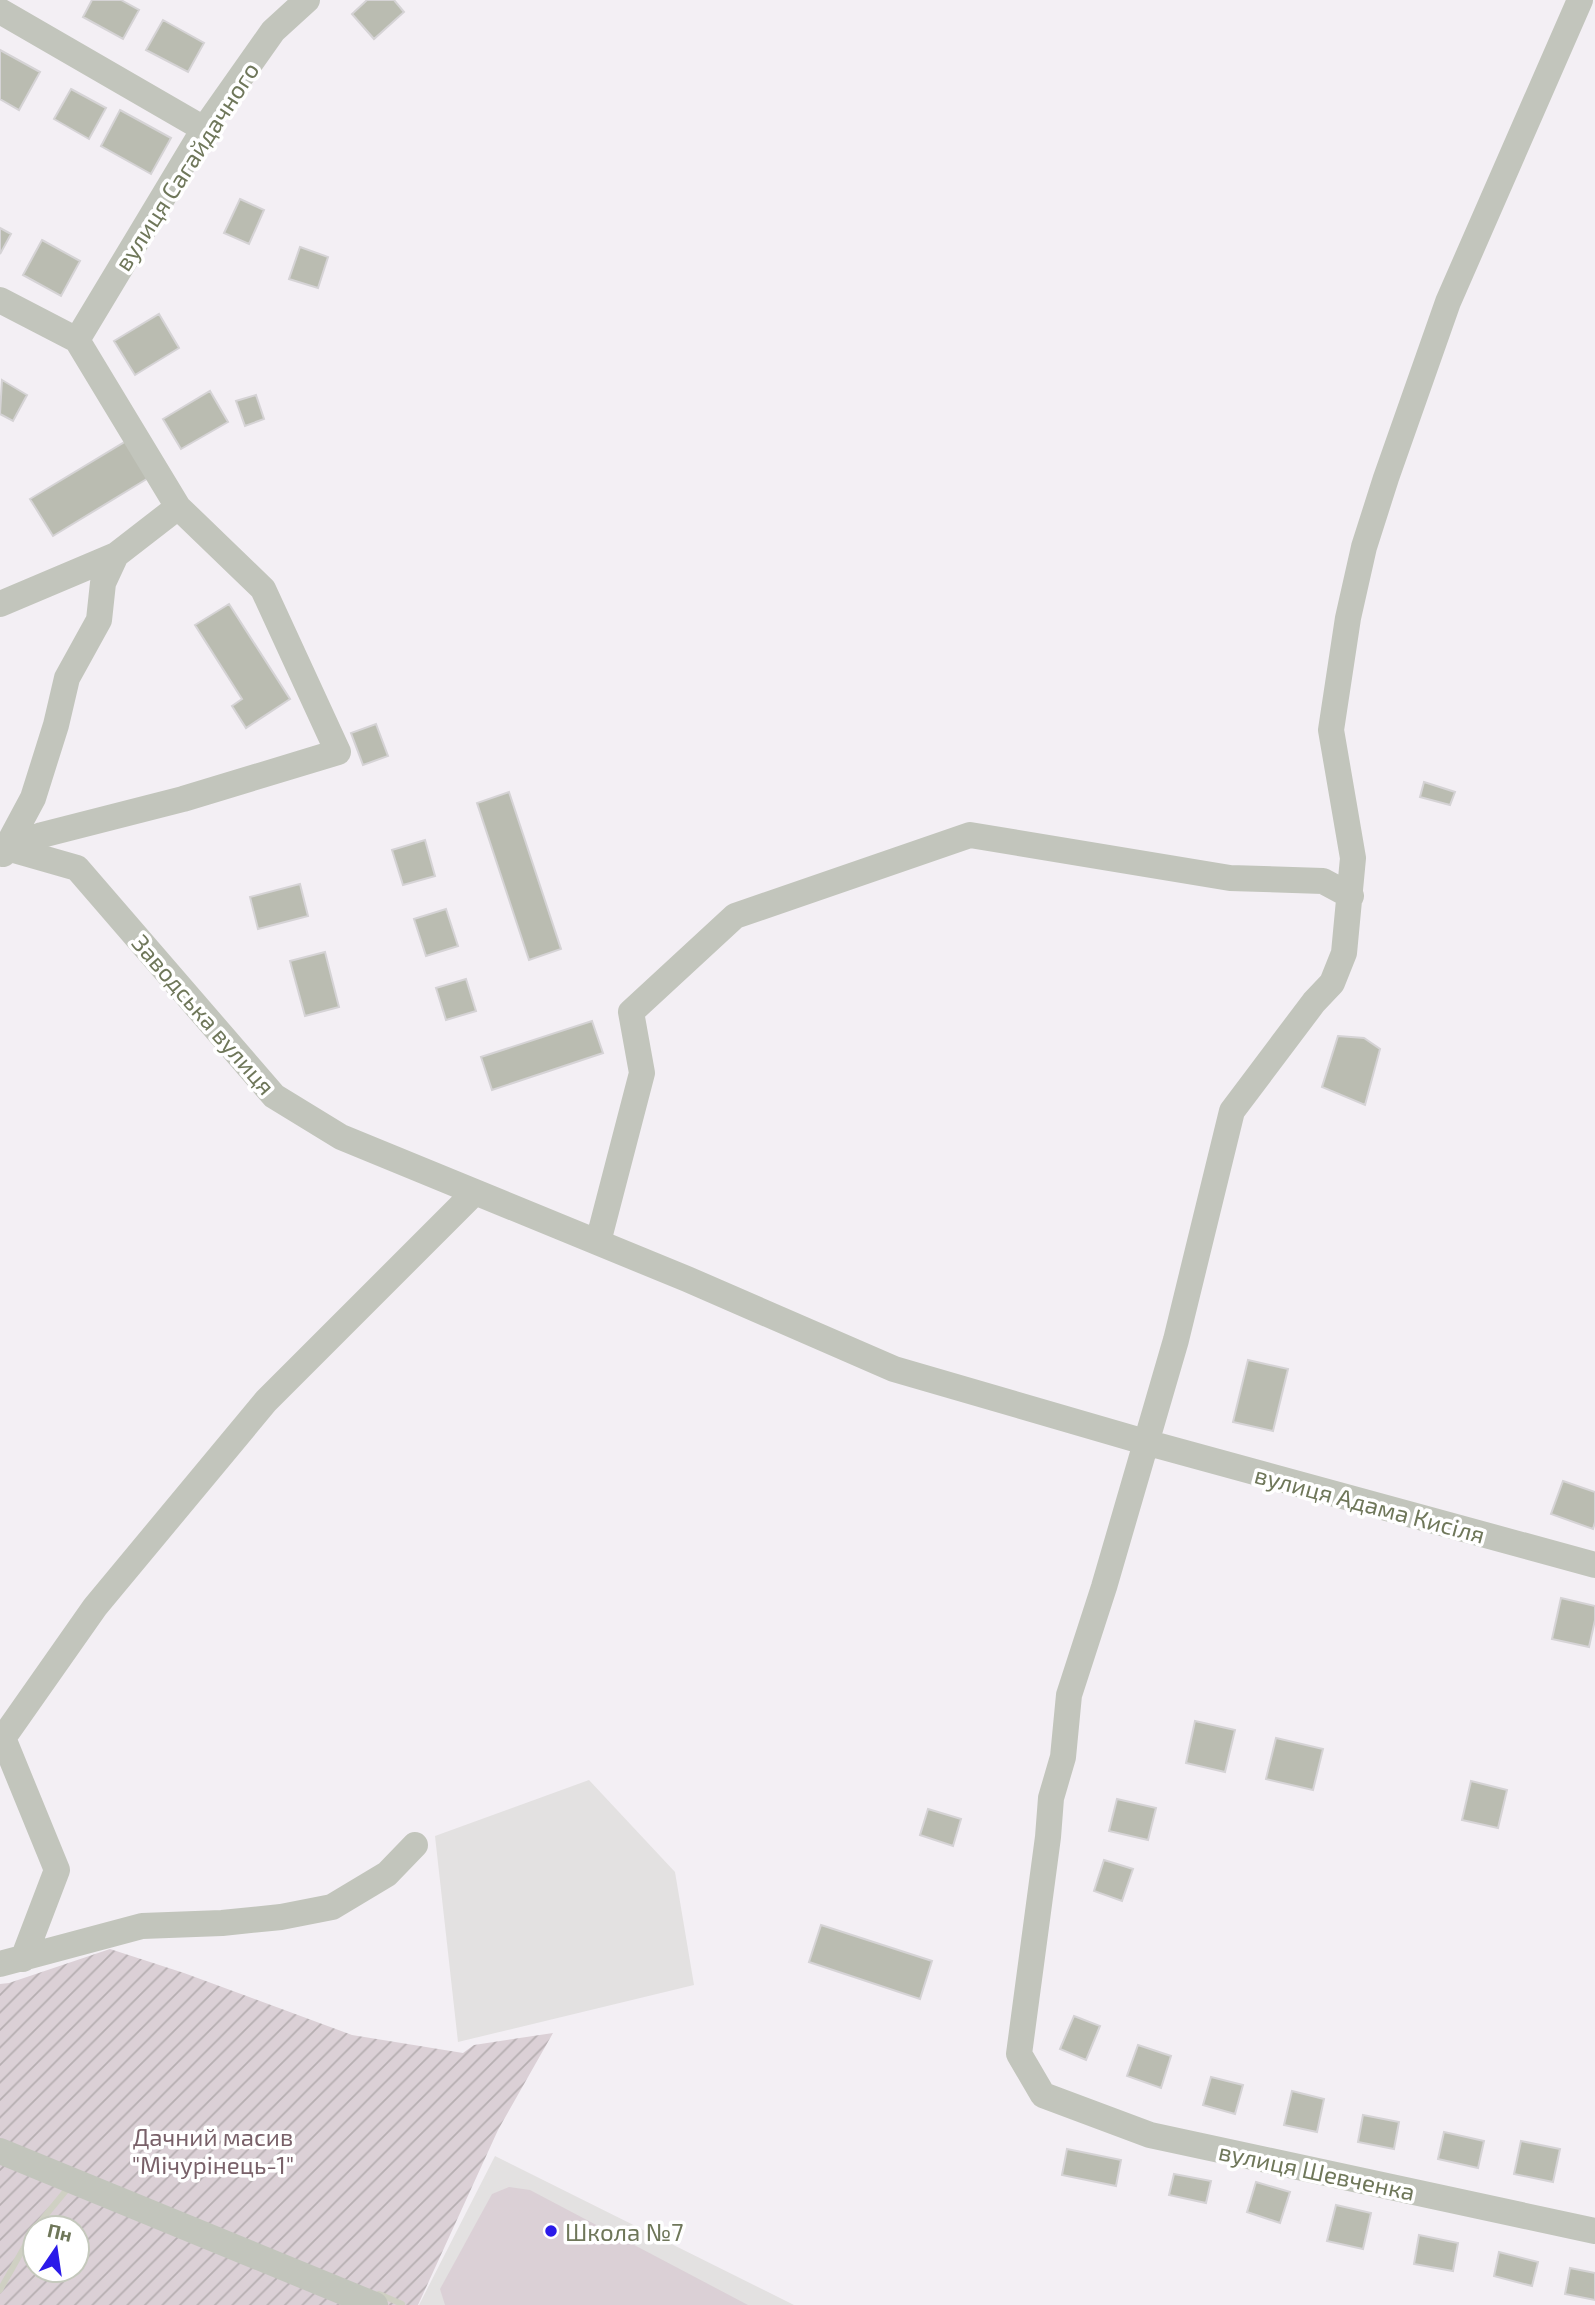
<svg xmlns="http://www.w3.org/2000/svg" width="1595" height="2305" font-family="'Exo 2',sans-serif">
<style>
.built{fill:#e3e1e1}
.green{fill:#dbd0d6}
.garden{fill:url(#garden-furrows);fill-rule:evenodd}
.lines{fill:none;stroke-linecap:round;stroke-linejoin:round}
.stream{stroke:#cfd0c3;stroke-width:6}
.building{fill:#babcb1;stroke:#d5d3d5;stroke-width:2}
.minor{stroke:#c2c5bc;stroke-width:26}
.poi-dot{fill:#2b1ae9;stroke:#fff;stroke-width:2.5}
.labels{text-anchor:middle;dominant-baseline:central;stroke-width:7;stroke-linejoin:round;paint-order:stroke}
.street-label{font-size:24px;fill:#6f775a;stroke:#fff}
.park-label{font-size:24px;fill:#796169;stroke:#fff}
.poi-label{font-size:24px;fill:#6f775a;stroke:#fff;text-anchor:start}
</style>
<defs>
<pattern id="garden-furrows" width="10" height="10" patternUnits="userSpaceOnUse" patternTransform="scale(1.75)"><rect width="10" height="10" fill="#dbd0d6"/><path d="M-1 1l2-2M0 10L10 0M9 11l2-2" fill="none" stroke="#b6aeb1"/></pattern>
</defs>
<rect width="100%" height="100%" fill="#f3eff4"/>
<path class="built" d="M589 1780 675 1872 694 1985 458 2042 435 1836Z
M495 2156 794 2305H419Z"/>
<path class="green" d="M509 2187 530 2190 748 2305H445L440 2289 492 2194Z"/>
<path class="garden" d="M110 1949 184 1973 352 2035 463 2053 474 2045 553 2033 498 2130 418 2305H0V1984L9 1983ZM35 2228H77V2270H35Z"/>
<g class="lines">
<path class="stream" d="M35 2228 69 2187
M0 2290 35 2228
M379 2294 402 2304"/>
</g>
<path class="building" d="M92 0H121L139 10 123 39 83 17Z
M367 0H394L404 12 374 39 352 14Z
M163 20 204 43 188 72 146 50Z
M0 50 40 72 19 110 0 99Z
M71 89 106 108 89 139 54 119Z
M120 110 171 138 151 174 101 146Z
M240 199 264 210 249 244 224 233Z
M0 228 11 234 0 254Z
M42 240 80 261 61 296 23 275Z
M300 247 328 257 318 288 289 279Z
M159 314 179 348 135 375 114 341Z
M2 380 27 395 13 421 0 414Z
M210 391 228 422 181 449 163 419Z
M256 395 264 419 245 426 236 401Z
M128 440 150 477 53 536 30 499Z
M229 604 290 699 246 728 232 706 242 699 195 625Z
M376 724 388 756 363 765 351 733Z
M1424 782 1455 792 1450 805 1420 797Z
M509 792 561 949 529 960 477 803Z
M425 840 435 876 403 885 392 850Z
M300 884 308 916 258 929 250 897Z
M446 909 458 946 426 956 414 919Z
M325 952 339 1007 305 1016 290 961Z
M466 979 476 1011 446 1020 436 988Z
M592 1021 603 1053 492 1090 481 1057Z
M1338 1036 1364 1038 1380 1049 1365 1105 1322 1087Z
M1248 1360 1288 1369 1273 1431 1233 1422Z
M1563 1481 1595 1492V1522L1593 1529 1551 1514Z
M1561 1598 1595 1606V1620L1589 1647 1552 1639Z
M1195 1721 1235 1730 1225 1772 1186 1763Z
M1276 1738 1323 1749 1313 1790 1266 1779Z
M1471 1781 1507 1790 1498 1828 1462 1820Z
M1117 1799 1156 1808 1148 1840 1109 1831Z
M928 1809 961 1819 953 1846 920 1835Z
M1104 1860 1133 1869 1122 1901 1094 1891Z
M821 1925 932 1961 920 1999 809 1962Z
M1074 2016 1100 2026 1086 2060 1060 2049Z
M1138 2045 1171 2056 1161 2088 1127 2076Z
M1211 2077 1243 2085 1235 2114 1203 2105Z
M1292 2091 1324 2099 1317 2132 1284 2125Z
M1363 2115 1399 2122 1394 2149 1358 2142Z
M1444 2132 1484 2141 1478 2168 1438 2159Z
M1521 2141 1560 2149 1553 2182 1514 2174Z
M1067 2149 1121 2160 1116 2186 1062 2175Z
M1174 2174 1211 2181 1206 2203 1169 2195Z
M1256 2182 1290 2192 1280 2223 1247 2212Z
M1336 2205 1371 2213 1363 2249 1327 2241Z
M1419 2235 1458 2243 1453 2271 1414 2264Z
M1499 2252 1538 2262 1532 2286 1494 2276Z
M1570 2268 1595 2273V2300L1565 2294Z"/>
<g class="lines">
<path class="minor" d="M1580 0 1448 302 1386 478 1364 547 1348 618 1331 730 1353 858 1344 953 1332 983 1314 1002 1232 1111 1176 1340 1104 1587 1069 1695 1063 1757 1051 1798 1048 1837 1019 2054 1043 2095 1150 2135 1595 2231
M0 11 204 129
M0 300 77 340
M77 340 204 129 273 31 307 0
M0 604 116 555 178 507
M0 846 77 868 274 1096 341 1137 687 1279 894 1369 1145 1442 1595 1565
M8 848 42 835 183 799 338 752 263 589 178 507 77 340
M3 854 33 798 56 725 67 678 99 620 103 583 116 555
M598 1242 642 1073 631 1012 735 916 970 835 1230 878 1323 881 1351 896
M23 1959 57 1870 3 1738 95 1607 266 1401 475 1192
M0 1964 142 1926 222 1923 281 1917 332 1907 387 1874 415 1845
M0 2151 375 2305"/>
</g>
<circle class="poi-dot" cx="551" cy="2231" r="7"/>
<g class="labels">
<g class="street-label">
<text transform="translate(186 166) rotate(-57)">вулиця Сагайдачного</text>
<text transform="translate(204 1014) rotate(49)">Заводська вулиця</text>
<text transform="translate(1370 1504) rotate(15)">вулиця Адама Кисіля</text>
<text transform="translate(1317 2171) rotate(12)">вулиця Шевченка</text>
</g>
<g class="park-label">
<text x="213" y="2136">Дачний масив<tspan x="213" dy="28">"Мічурінець-1"</tspan></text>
</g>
<g class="poi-label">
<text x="565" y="2231">Школа №7</text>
</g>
</g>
<g transform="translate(56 2249) rotate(13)"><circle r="33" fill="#ffffff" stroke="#c5c9bd" stroke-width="2"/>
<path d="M0-5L12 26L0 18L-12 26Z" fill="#2b1ae9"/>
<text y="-10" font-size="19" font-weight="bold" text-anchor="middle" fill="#6f775a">Пн</text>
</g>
</svg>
